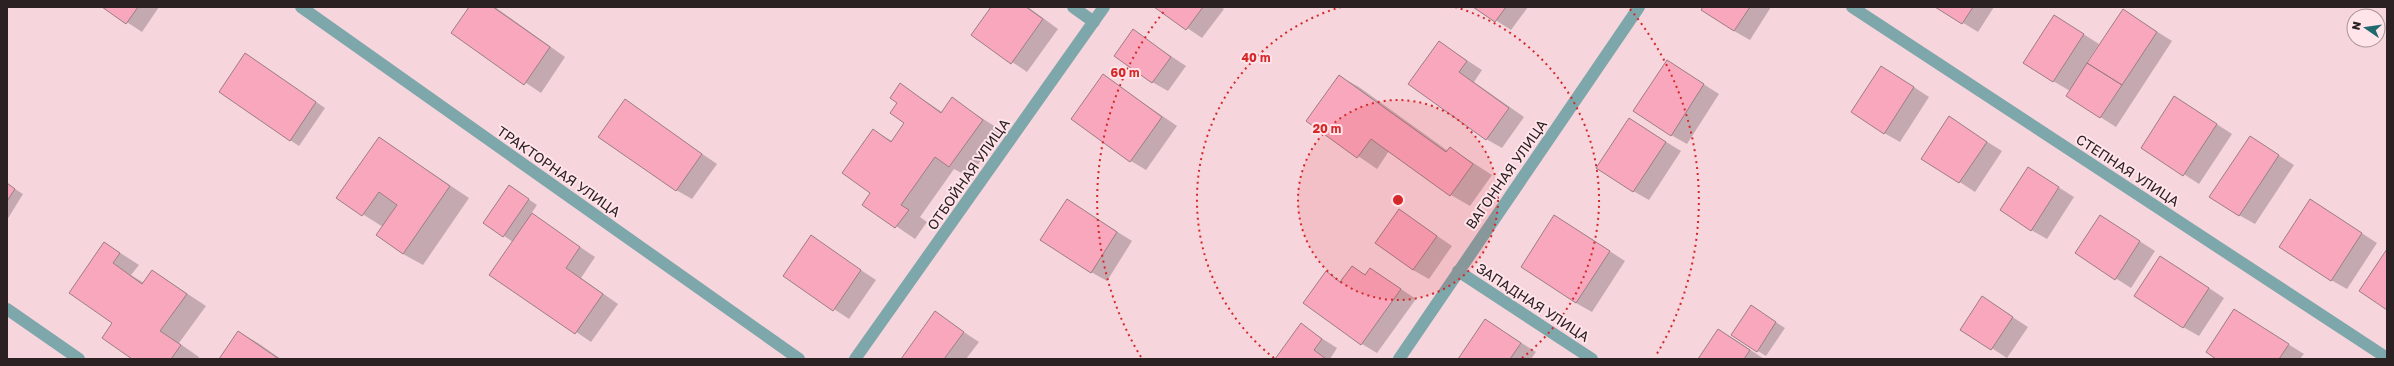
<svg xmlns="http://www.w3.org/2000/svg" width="2394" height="366" font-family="'Golos Text',sans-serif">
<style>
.shadow{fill:#0003}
.building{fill:#f9a7bc;stroke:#9b7e85}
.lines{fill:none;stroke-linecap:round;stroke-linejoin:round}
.minor{stroke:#7da7aa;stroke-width:12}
.ring{fill:none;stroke:#d62828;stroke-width:2;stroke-dasharray:2 4}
.labels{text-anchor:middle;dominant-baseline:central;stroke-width:4;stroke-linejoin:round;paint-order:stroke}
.street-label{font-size:14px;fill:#2b2022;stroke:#ffe4ea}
.centre{fill:#d62828;stroke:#ffe4ea;stroke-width:2}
.ring-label{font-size:12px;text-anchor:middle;font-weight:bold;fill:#d62828;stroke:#ffe4ea;stroke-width:4;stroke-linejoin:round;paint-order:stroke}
</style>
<rect width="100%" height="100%" fill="#f6d5dc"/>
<path class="shadow" d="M104 7H159L142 32Z
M470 7H495L565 57 541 93 452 33Z
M992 7H1028L1058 29 1027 72 972 35Z
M1156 7H1221L1224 9 1202 38Z
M1475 7H1528L1511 30Z
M1704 7H1771L1750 40 1734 31Z
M1937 7H1994L1978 32Z
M2123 10 2172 41 2116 127 2067 96 2070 91 2053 81 2055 16 2099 44 2087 62 2089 63Z
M1133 31 1186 66 1168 91 1152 82Z
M1439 42 1482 70 1474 82 1524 117 1502 148 1486 139Z
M246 54 325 108 299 146 290 140Z
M1667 61 1719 94 1687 144 1671 135Z
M1104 76 1177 126 1146 170 1131 161Z
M1339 76 1359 87 1448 151 1450 148 1492 175 1470 206 1451 195 1389 151 1377 169 1307 121Z
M1897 76 1929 97 1900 142 1884 133Z
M900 84 942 112 952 99 1002 131 969 177 954 169 920 217 927 222 915 239 864 204 871 193 873 130 892 141 905 123 898 102Z
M2175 97 2232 134 2199 184 2142 147Z
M625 101 717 164 692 199 676 190Z
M1949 118 2002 151 1975 192 1923 158Z
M1629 119 1681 151 1649 200 1633 191Z
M2250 137 2294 165 2255 224 2239 215Z
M379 138 469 198 423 265 403 254 383 227 337 198Z
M2028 168 2074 197 2047 239 2031 230Z
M7 184 23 194 7 220Z
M518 192 537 205 531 214 595 257 581 278 618 304 591 342 491 274 513 242 504 236Z
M1067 200 1132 241 1107 281 1091 272Z
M2310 200 2377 243 2347 289 2331 280Z
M1399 210 1452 246 1429 279 1413 270Z
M1555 216 1625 261 1592 312 1576 303Z
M2100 216 2155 251 2131 288 2076 253Z
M811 237 876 280 849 319 784 276Z
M105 243 139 265 131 275 144 283 153 271 206 306 179 343 199 357 198 359H134L113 323Z
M2176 266 2224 298 2199 336 2183 327Z
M1352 267 1366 275 1371 269 1416 299 1377 353 1362 344 1326 273 1341 282Z
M1983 298 2028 327 2007 358 1962 329Z
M2234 310 2304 354 2300 359H2218Z
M1760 312 1785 328 1766 356 1758 351Z
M935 313 979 342 966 359H902Z
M1485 320 1536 352 1531 359H1459Z
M1301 325 1337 348 1330 359H1276Z
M1718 330 1734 339 1764 359H1699Z
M239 332 258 343 281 359H220Z"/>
<path class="building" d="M102 7H138L126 24Z
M469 7H493L550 47 524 85 451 33Z
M991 7H1026L1043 19 1011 64 971 35Z
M1154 7H1203L1186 30Z
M1473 7H1506L1495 22Z
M1703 7H1750L1734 31 1701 10Z
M1935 7H1973L1962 24Z
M2123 9 2157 32 2122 85 2087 63Z
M2054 15 2084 34 2053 82 2023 63Z
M1133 29 1171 57 1152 83 1114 56Z
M1439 41 1467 61 1459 72 1509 108 1486 140 1408 84Z
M245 53 316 102 290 141 219 92Z
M1667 60 1704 84 1671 136 1633 111Z
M2087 63 2122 85 2100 118 2066 96Z
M1881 66 1914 87 1884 134 1851 112Z
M1103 74 1162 117 1130 162 1071 119Z
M1339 75 1446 152 1450 147 1473 164 1450 196 1371 139 1357 158 1306 121Z
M900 83 941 113 952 97 983 120 949 167 935 157 901 205 909 210 895 228 862 205 870 193 842 173 873 129 891 142 904 123 890 113 897 103 890 98Z
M2174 96 2217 124 2183 176 2141 148Z
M625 99 702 154 676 191 598 137Z
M1949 116 1987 142 1959 183 1921 159Z
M1629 118 1666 142 1633 192 1596 168Z
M2250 136 2279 155 2239 216 2209 197Z
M379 137 450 186 403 254 376 235 397 205 379 192 362 216 336 198Z
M2028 167 2059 187 2031 231 2000 210Z
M7 183 15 189 7 201Z
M509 185 529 199 503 237 483 223Z
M1067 199 1117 232 1091 273 1040 240Z
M2310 199 2362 233 2331 281 2279 247Z
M1399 209 1437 236 1413 270 1375 243Z
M532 213 580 247 566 268 603 294 575 334 489 275Z
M1554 215 1610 251 1576 303 1521 267Z
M2100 215 2140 241 2115 280 2075 253Z
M811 235 861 270 833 311 783 276Z
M104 242 120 253 113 263 142 284 152 270 187 294 160 331 181 345 171 359H132L102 338 112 323 69 293Z
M2387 249V310L2359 291Z
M2160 256 2209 288 2183 328 2134 296Z
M1352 266 1365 275 1370 268 1401 289 1361 345 1303 303 1326 271 1340 282Z
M1982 296 2013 317 1991 350 1960 330Z
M1751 305 1776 322 1757 352 1731 335Z
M2234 309 2289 344 2279 359H2216L2206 352Z
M935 311 964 332 944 359H901Z
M1485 319 1521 343 1510 359H1458Z
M1301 323 1322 339 1314 350 1326 359H1275Z
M1718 329 1750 350 1744 359H1698Z
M238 331 279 359H219Z"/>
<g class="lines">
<path class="minor" d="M301 7 799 359
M1073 7 1094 22
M1852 7 2387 358
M1458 271 1592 359
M7 309 79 359
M855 359 1104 7
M1399 359 1639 7"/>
</g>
<circle cx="1398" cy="200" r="100" fill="#d62828" fill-opacity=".12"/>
<g class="ring">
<circle cx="1398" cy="200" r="100"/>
<path d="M1274 358A201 201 0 0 1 1341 7M1455 7A201 201 0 0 1 1522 358"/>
<path d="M1141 357A301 301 0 0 1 1166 9M1630 9A301 301 0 0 1 1655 357"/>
</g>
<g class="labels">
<g class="street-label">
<text transform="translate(2128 170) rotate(33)">СТЕПНАЯ УЛИЦА</text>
<text transform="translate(559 171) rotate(35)">ТРАКТОРНАЯ УЛИЦА</text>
<text transform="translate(968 174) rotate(-55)">ОТБОЙНАЯ УЛИЦА</text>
<text transform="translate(1506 174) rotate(-55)">ВАГОННАЯ УЛИЦА</text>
<text transform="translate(1533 302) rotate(33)">ЗАПАДНАЯ УЛИЦА</text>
</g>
</g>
<circle cx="1398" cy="200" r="6" class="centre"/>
<g class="ring-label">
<text x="1256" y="62">40 m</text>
<text x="1125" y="77">60 m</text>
<text x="1327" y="133">20 m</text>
</g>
<rect width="2394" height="366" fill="none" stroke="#2b2022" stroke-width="16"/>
<g transform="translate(2366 28) rotate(283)"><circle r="19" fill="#ffe4ea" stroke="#aa969a"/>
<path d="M0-3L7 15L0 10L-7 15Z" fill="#1e6a6f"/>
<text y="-6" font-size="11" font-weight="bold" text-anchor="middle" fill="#2b2022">N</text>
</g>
</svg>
